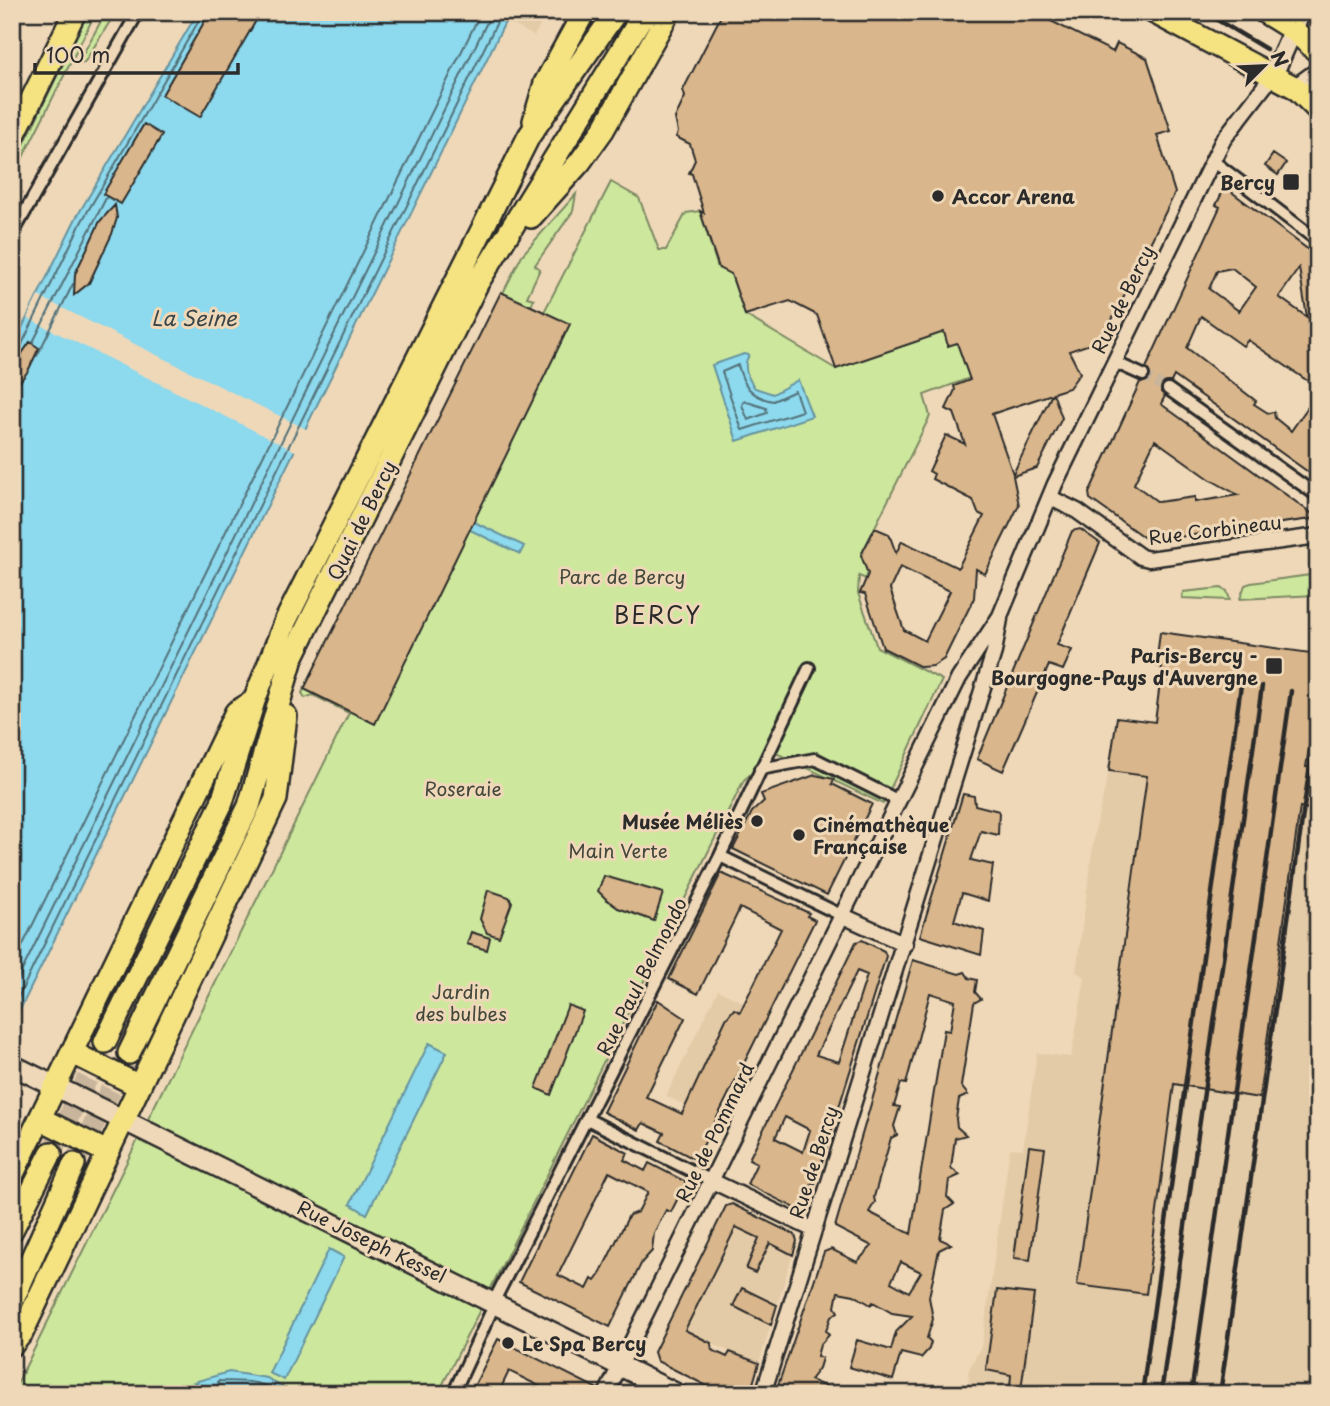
<svg xmlns="http://www.w3.org/2000/svg" width="1330" height="1406" font-family="'Playpen Sans',sans-serif">
<style>
.built{fill:#e4cba7}
.green{fill:#cde79d;stroke:#7c8964;stroke-width:2}
.water{fill:#8dd9ed;stroke:#66939f;stroke-width:2}
.pier{fill:#efd8b8}
.lines{fill:none;stroke-linecap:round;stroke-linejoin:round}
.shore{stroke:#527179;stroke-width:2}
.building{fill:#d9b68b;stroke:#2b2b2b;stroke-width:2;fill-rule:evenodd}
.pedestrian-tunnel{stroke:#c8b59c;stroke-width:10;stroke-dasharray:10 5;stroke-linecap:butt}
.primary-tunnel{stroke:#c8b59c;stroke-width:21;stroke-dasharray:21 10;stroke-linecap:butt}
.pedestrian-casing{stroke:#2b2b2b;stroke-width:16}
.minor-casing{stroke:#2b2b2b;stroke-width:19}
.tertiary-casing{stroke:#2b2b2b;stroke-width:23}
.secondary-casing{stroke:#2b2b2b;stroke-width:24}
.primary-casing{stroke:#2b2b2b;stroke-width:26}
.pedestrian{stroke:#efd8b8;stroke-width:10}
.minor{stroke:#efd8b8;stroke-width:14}
.tertiary{stroke:#efd8b8;stroke-width:18}
.secondary{stroke:#efd8b8;stroke-width:19}
.primary{stroke:#f5e382;stroke-width:21}
.rail{stroke:#2b2b2b;stroke-width:4.5}
.poi-dot{fill:#2b2b2b;stroke:#efd8b8;stroke-width:2.5}
.labels{text-anchor:middle;dominant-baseline:central;stroke-width:6;stroke-linejoin:round;paint-order:stroke}
.poi-label{font-size:19px;font-weight:bold;fill:#2b2b2b;stroke:#efd8b8;text-anchor:end}
.street-label{font-size:19px;fill:#2b2b2b;stroke:#efd8b8}
.park-label{font-size:19px;fill:#43473c;stroke:#efd8b8}
.water-label{font-size:21px;font-style:italic;fill:#3a4548;stroke:#efd8b8}
.quarter-label{font-size:23px;letter-spacing:2px;fill:#2b2b2b;stroke:#efd8b8}
</style>
<rect width="100%" height="100%" fill="#efd8b8"/>
<filter id="ink" filterUnits="userSpaceOnUse"><feTurbulence type="fractalNoise" baseFrequency=".0143" numOctaves="2"/><feDisplacementMap in="SourceGraphic" scale="14" xChannelSelector="R" yChannelSelector="G"/><feConvolveMatrix kernelMatrix="1 2 1 2 8 2 1 2 1" color-interpolation-filters="sRGB"/></filter>
<g filter="url(#ink)">
<path class="built" d="M510 12H548L534 36 506 21Z
M1160 632 1318 654V1394H989L969 1384 968 1372 982 1344 1010 1148 1023 1149 1037 1053 1071 1057 1085 977 1076 972 1095 830 1109 771 1117 717 1155 721 1163 668 1156 666Z
M718 990 768 1015 720 1112 686 1106 666 1096Z
M732 1204 795 1235 797 1241 759 1363 736 1355 669 1322 726 1206Z"/>
<path class="green" d="M88 12H96L12 179V169Z
M106 12 114 15 84 63 79 61Z
M611 182 639 198 659 250H666L686 213 700 211 718 268 731 274 745 315 836 369 952 329 970 378 924 395 930 416 861 555 868 574 866 579 859 576 858 593 877 647 942 680 883 804 776 753 744 780 438 1394H12L349 713 313 695 305 698 302 693 522 255 576 194 573 211 535 265 540 269 527 297 534 299 531 306 544 312Z
M1318 574 1316 595 1240 599 1245 585 1251 583Z
M1221 588 1227 591 1230 600 1182 598 1183 592Z"/>
<path class="water" d="M198 12H510L12 1026V348L76 218Z
M744 354 749 355C742 366 748 379 755 388L773 394 798 380 812 416 737 441 712 365Z
M468 519 524 546 520 554 464 527Z
M429 1043 447 1052 367 1214 350 1204Z
M329 1249 344 1257 284 1380 269 1373Z
M229 1372 267 1378 293 1394H218L194 1382Z"/>
<path class="pier" d="M38 296 308 430 297 452 27 318Z"/>
<g class="lines">
<path class="shore" d="M33 342 106 198
M12 349 22 344 82 221 204 12
M37 356 73 284
M738 365C743 385 751 397 773 401L795 391 802 411 742 430 722 372Z
M744 401 766 408 767 413 748 420 742 405Z
M12 967 481 12
M12 991 492 12
M12 1010 502 12
M219 1394 218 1381C242 1382 259 1379 281 1394"/>
</g>
<path class="building" d="M210 12H261L200 117 162 95Z
M723 12H1033L1113 52 1117 43 1147 58 1171 131 1157 135 1175 193 1102 340 1069 351 1080 373 1069 388 1053 393 1062 418 1037 468 1013 476 1019 505 985 574 976 569 974 598 944 659 933 666 921 667 883 648 865 594 860 593 868 574 861 555 875 528 889 534 896 553 902 541 958 568 984 516 978 513 973 500 932 479 934 474 929 471 946 435 965 444 954 413 946 409 955 390 954 386 970 380 957 343 948 346 944 332 836 369 817 315 790 301 745 315 731 274 719 268 700 211 704 213 692 174 689 173 695 160 690 144 676 137 678 132 675 118 685 97 683 90ZM1052 394 1013 474 992 414ZM900 567 950 591 925 641 904 630 890 589Z
M144 124 162 135 121 204 103 194Z
M1273 154 1286 163 1278 175 1265 166Z
M1225 187 1318 257V388L1248 340 1243 346 1201 316 1187 348 1256 401 1254 404 1268 413 1274 412 1275 418 1291 431 1315 397 1318 479 1174 376 1171 382 1161 385V392L1165 396 1161 404 1318 518 1149 541 1090 499 1089 493 1140 382 1150 378 1146 368 1220 207 1216 205ZM1232 268 1256 287 1239 311 1209 289 1217 271ZM1299 268 1307 317 1279 297ZM1155 440 1211 480 1238 495 1195 502V497L1158 502 1134 484Z
M115 205 117 218 112 234 89 283 74 295 75 274 100 221Z
M501 292 570 324 375 724 304 689Z
M30 342 39 348 28 371 12 392V368Z
M1080 529 1100 543 1057 645 1072 650 1063 670 1049 665 1003 771 977 759 1072 531Z
M1160 632 1318 654V690L1306 767 1318 768V811L1300 807 1259 1098 1174 1084 1146 1294 1077 1285 1147 776 1109 771 1117 717 1155 722 1162 667 1156 666Z
M815 775 834 779 832 784 872 804 827 895 733 849 752 812 764 801 761 794Z
M963 794 974 796 975 805 999 811 998 835 981 831 971 860 993 865 988 901 962 893 954 921 984 931 981 955 920 936Z
M721 873 809 913 807 916 815 920 696 1160 660 1141 664 1133 643 1123 639 1130 603 1112 658 1000 685 1018 646 1097 682 1114 726 1019 734 1009 740 1012 781 929 740 908 698 994 669 979Z
M604 876 663 893 654 921 618 908 607 900 598 891Z
M488 890 509 897 512 902 499 937 487 933 480 919Z
M471 932 490 938 487 950 467 944Z
M862 940 884 951 886 956 815 1184 812 1183 799 1210 747 1184 757 1163 749 1159 856 942ZM857 971 867 975 839 1062 816 1055ZM785 1117 810 1130 803 1152 775 1138Z
M913 960 959 974 965 972 969 978 977 980 975 992 981 999 974 1003 961 1086 968 1095 959 1099 956 1119 957 1127 966 1135 955 1138 951 1168 960 1175 949 1180 947 1197 954 1204 945 1210 940 1239 951 1244 939 1250 929 1297 933 1319 927 1338 931 1342 929 1349 921 1358 901 1353 893 1380 849 1367 857 1340 891 1350 896 1332 912 1316 892 1313 873 1302 871 1305 854 1295 838 1292 835 1307 838 1312 831 1317 826 1331 829 1335 820 1345 817 1356 822 1358 819 1368 810 1380 843 1394H775L824 1252 831 1249 857 1262 872 1246 835 1227ZM930 993 955 1001 950 1031 944 1030 911 1234 869 1212 875 1202 874 1197 891 1138 897 1135 894 1126 900 1107 894 1106 901 1083 906 1084ZM901 1262 921 1272 909 1292 891 1282Z
M568 1005 583 1011 551 1095 536 1088Z
M592 1134 628 1153 624 1160 645 1171 649 1163 686 1182 671 1212 666 1210 654 1233 652 1251 642 1262 610 1327 519 1282ZM609 1172 648 1192 638 1212 629 1215 600 1274 595 1281 592 1279 587 1289 558 1275Z
M1029 1146 1045 1148 1030 1260 1014 1258Z
M732 1204 795 1235 797 1241 793 1255 770 1243 755 1273 746 1269 759 1238 736 1227 685 1330 711 1343 712 1350 727 1357 730 1352 759 1363 750 1394H723L657 1361 654 1352 726 1206Z
M742 1288 777 1305 771 1325 733 1306Z
M997 1290 1034 1294 1021 1390 1010 1387 1011 1375 986 1370Z
M498 1339 598 1389 596 1394 580 1390 578 1394H555L509 1371 498 1394H470Z"/>
<g class="lines">
<path class="pedestrian-tunnel" d="M1143 375 1168 389"/>
<path class="primary-tunnel" d="M51 1153 105 1042
M74 1164 129 1053"/>
<defs>
<path id="pedestrian" d="M1217 164 1318 241
M12 235 138 12
M1114 362 1143 375
M1168 389 1318 496
M760 769 815 759 899 801
M720 856 841 915
M589 1120 712 1181
M496 1297 720 856 809 668
M453 1394 490 1314"/>
<path id="minor" d="M1051 498 1077 511 1141 557 1149 559 1318 536
M841 915 905 944
M712 1181 814 1230
M606 1394 959 678 1000 616 1055 484 1212 162 1223 140 1273 75
M763 1394 994 652 1000 619"/>
<path id="tertiary" d="M1273 75 1301 12
M1296 88 1318 72"/>
<path id="secondary" d="M12 1065 677 1394"/>
<path id="primary" d="M1153 12 1296 88 1318 110
M1264 12 1293 30 1318 52
M534 121 545 83 584 12
M12 139 75 12
M531 217 580 162 603 130 669 12
M105 1042 221 805 254 701 286 620 529 136 616 12
M73 1053 137 1085
M129 1053 249 806 292 658 477 284 645 12
M41 1119 107 1152
M12 1176 236 712 254 701
M12 1230 51 1153
M12 1302 74 1164
M12 1345 22 1333 276 799 286 716"/>
</defs>
<use href="#pedestrian" class="pedestrian-casing"/>
<use href="#minor" class="minor-casing"/>
<use href="#tertiary" class="tertiary-casing"/>
<use href="#secondary" class="secondary-casing"/>
<use href="#primary" class="primary-casing"/>
<use href="#pedestrian" class="pedestrian"/>
<use href="#minor" class="minor"/>
<use href="#tertiary" class="tertiary"/>
<use href="#secondary" class="secondary"/>
<use href="#primary" class="primary"/>
<path class="rail" d="M1204 12 1266 49
M1142 1394 1241 685
M1161 1394 1262 686
M1191 1394 1291 691
M1220 1394 1318 709
M1307 1394 1318 1358"/>
</g>
</g>
<g class="poi-dot">
<rect x="1282" y="173" width="18" height="18" rx="3.5"/>
<circle cx="938" cy="196" r="7"/>
<rect x="1265" y="657" width="18" height="18" rx="3.5"/>
<circle cx="757" cy="821" r="7"/>
<circle cx="799" cy="835" r="7"/>
<circle cx="508" cy="1343" r="7"/>
</g>
<g class="labels">
<g class="poi-label">
<text x="1275" y="182">Bercy</text>
<text x="952" y="196" text-anchor="start">Accor Arena</text>
<text x="1258" y="655">Paris-Bercy -<tspan x="1258" dy="22">Bourgogne-Pays d'Auvergne</tspan></text>
<text x="743" y="821">Musée Méliès</text>
<text x="813" y="824" text-anchor="start">Cinémathèque<tspan x="813" dy="22">Française</tspan></text>
<text x="522" y="1343" text-anchor="start">Le Spa Bercy</text>
</g>
<g class="street-label">
<text transform="translate(1122 299) rotate(-64)">Rue de Bercy</text>
<text transform="translate(361 520) rotate(-64)">Quai de Bercy</text>
<text transform="translate(1215 529) rotate(-7)">Rue Corbineau</text>
<text transform="translate(641 976) rotate(-63)">Rue Paul Belmondo</text>
<text transform="translate(714 1132) rotate(-64)">Rue de Pommard</text>
<text transform="translate(813 1162) rotate(-72)">Rue de Bercy</text>
<text transform="translate(372 1241) rotate(26)">Rue Joseph Kessel</text>
</g>
<g class="park-label">
<text x="622" y="576">Parc de Bercy</text>
<text x="463" y="788">Roseraie</text>
<text x="618" y="850">Main Verte</text>
<text x="461" y="991">Jardin<tspan x="461" dy="22">des bulbes</tspan></text>
</g>
<g class="water-label">
<text x="194" y="317">La Seine</text>
</g>
<g class="quarter-label">
<text x="658" y="614">BERCY</text>
</g>
</g>
<rect width="1330" height="1406" fill="none" stroke="#efd8b8" stroke-width="42"/>
<rect x="21" y="21" width="1288" height="1364" fill="none" stroke="#2b2b2b" stroke-width="2.5" filter="url(#ink)"/>
<g transform="translate(1264 66) rotate(66)" stroke="#efd8b8" stroke-width="5" paint-order="stroke">
<path d="M0-5L12 26L0 18L-12 26Z" fill="#2b2b2b"/>
<text y="-10" font-size="19" font-weight="bold" text-anchor="middle" fill="#2b2b2b">N</text>
</g>
<path d="M35 63v10h203v-10" fill="none" stroke="#2b2b2b" stroke-width="3.5"/>
<text x="46" y="63" font-size="21" fill="#2b2b2b" stroke="#efd8b8" stroke-width="5" paint-order="stroke">100 m</text>
</svg>
